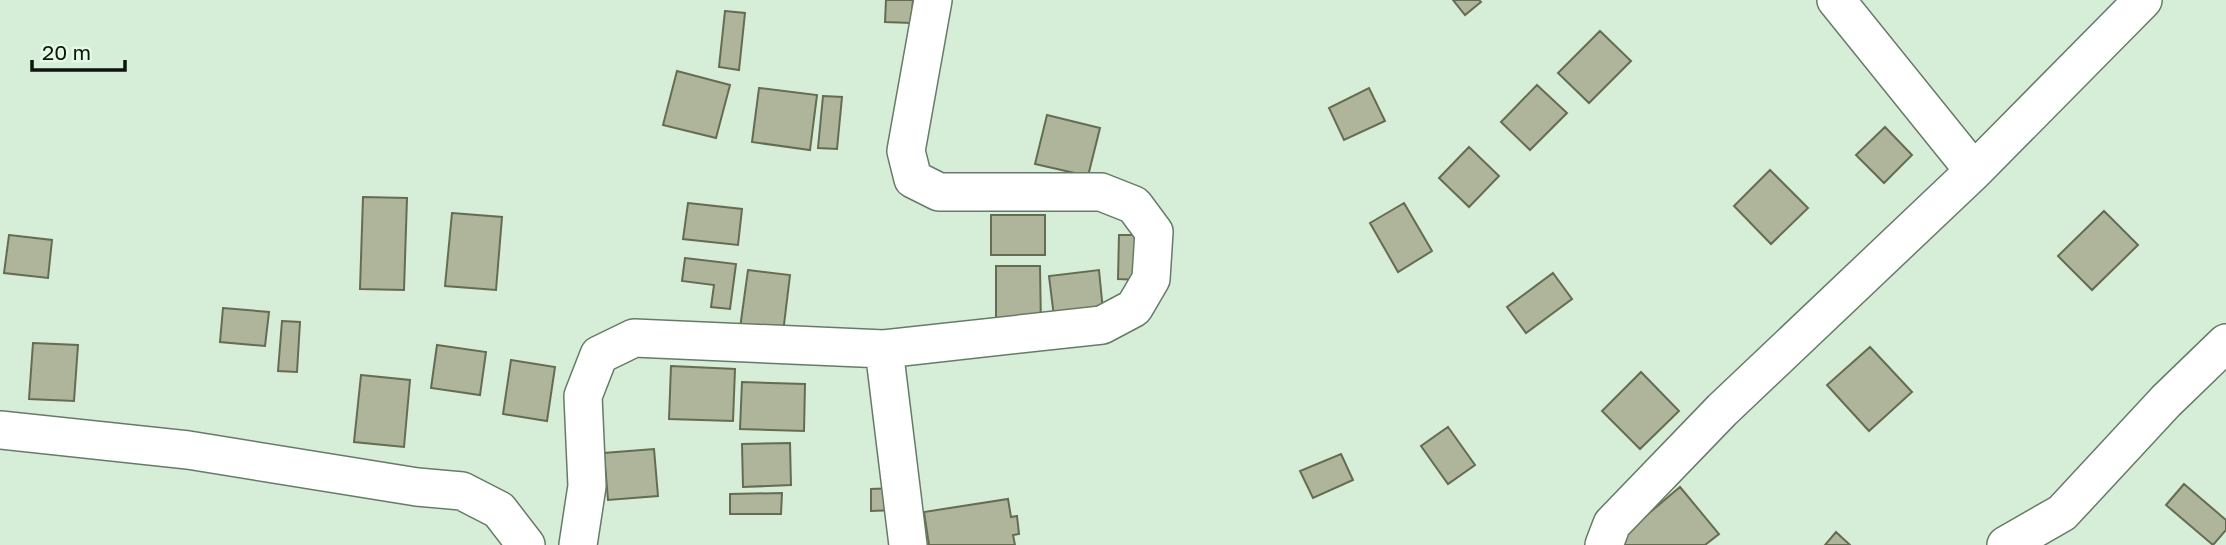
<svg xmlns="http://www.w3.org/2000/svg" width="2226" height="545" font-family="'Golos Text',sans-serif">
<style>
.building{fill:#afb59a;stroke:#666c52;stroke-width:2}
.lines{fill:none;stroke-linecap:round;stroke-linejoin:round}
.minor-casing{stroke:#667b67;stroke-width:40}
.minor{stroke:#fff;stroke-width:37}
</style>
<rect width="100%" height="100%" fill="#d6edd7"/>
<path class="building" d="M886 0H913L911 23 885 22Z
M1453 0H1479L1481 2 1465 15Z
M725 11 745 13 739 70 719 67Z
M1600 31 1631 61 1589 103 1558 73Z
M677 71 730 85 716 138 663 125Z
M1537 85 1567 113 1530 150 1501 122Z
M759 88 817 95 810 150 752 142Z
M1369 88 1385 121 1344 140 1329 108Z
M823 96 842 97 837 149 818 148Z
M1047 115 1100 128 1088 176 1035 164Z
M1885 127 1912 155 1884 183 1856 155Z
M1469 147 1499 176 1469 207 1439 178Z
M1770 170 1808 208 1771 244 1734 206Z
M363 197 407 198 404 290 360 289Z
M688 203 742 209 738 245 683 239Z
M1404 203 1432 251 1398 272 1370 223Z
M2104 211 2138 245 2092 290 2058 256Z
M452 213 502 217 496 290 445 286Z
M991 215H1045V255H991Z
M9 235 52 240 48 278 4 273Z
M1119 235H1144L1142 280 1118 279Z
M685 258 736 264 730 309 711 307 714 285 682 281Z
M996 266H1040L1041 327 996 328Z
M748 270 790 275 783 333 740 328Z
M1099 270 1103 311 1054 317 1049 276Z
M1553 273 1572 299 1526 333 1507 307Z
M223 308 269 312 265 346 220 342Z
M282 321 300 322 297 372 278 371Z
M33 343 78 345 74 401 29 399Z
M437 345 486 352 480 395 431 388Z
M1870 347 1912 392 1869 431 1827 385Z
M511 360 555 367 547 421 503 414Z
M671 366 735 369 733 421 669 419Z
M1641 372 1679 411 1640 449 1602 411Z
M361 375 410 380 404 447 354 442Z
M742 382 805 384 804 431 740 429Z
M1448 427 1475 465 1448 484 1421 446Z
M790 443 791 485 743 487 742 444Z
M654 449 658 496 608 500 604 453Z
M1341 454 1353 480 1313 498 1300 471Z
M2184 484 2226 520V530L2213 545 2166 505Z
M1680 487 1719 534 1705 545H1620L1616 541Z
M896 488 897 510 871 511V489Z
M782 493 781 514H730V494Z
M1008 499 1011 517 1017 516 1019 534 1013 535 1015 545H929L924 512Z
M1836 532 1850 545H1825Z"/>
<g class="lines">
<defs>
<path id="minor" d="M1836 0 1974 171
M884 349 908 545
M0 430 188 450 417 487 462 491 499 510 526 545
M578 545 587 486 583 396 599 355 634 338 884 349 1102 325 1134 308 1151 279 1154 232 1134 205 1101 192H939L913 179 906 151 933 0
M1604 545 1612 524 1722 410 1974 171 2143 0
M2006 545 2062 513 2166 401 2226 343"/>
</defs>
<use href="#minor" class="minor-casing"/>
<use href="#minor" class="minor"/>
</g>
<path d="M32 60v10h93v-10" fill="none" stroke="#0d150e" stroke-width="3.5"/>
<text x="42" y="60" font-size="21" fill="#0d150e" stroke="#e3fbe4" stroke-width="5" paint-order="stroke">20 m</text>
</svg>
